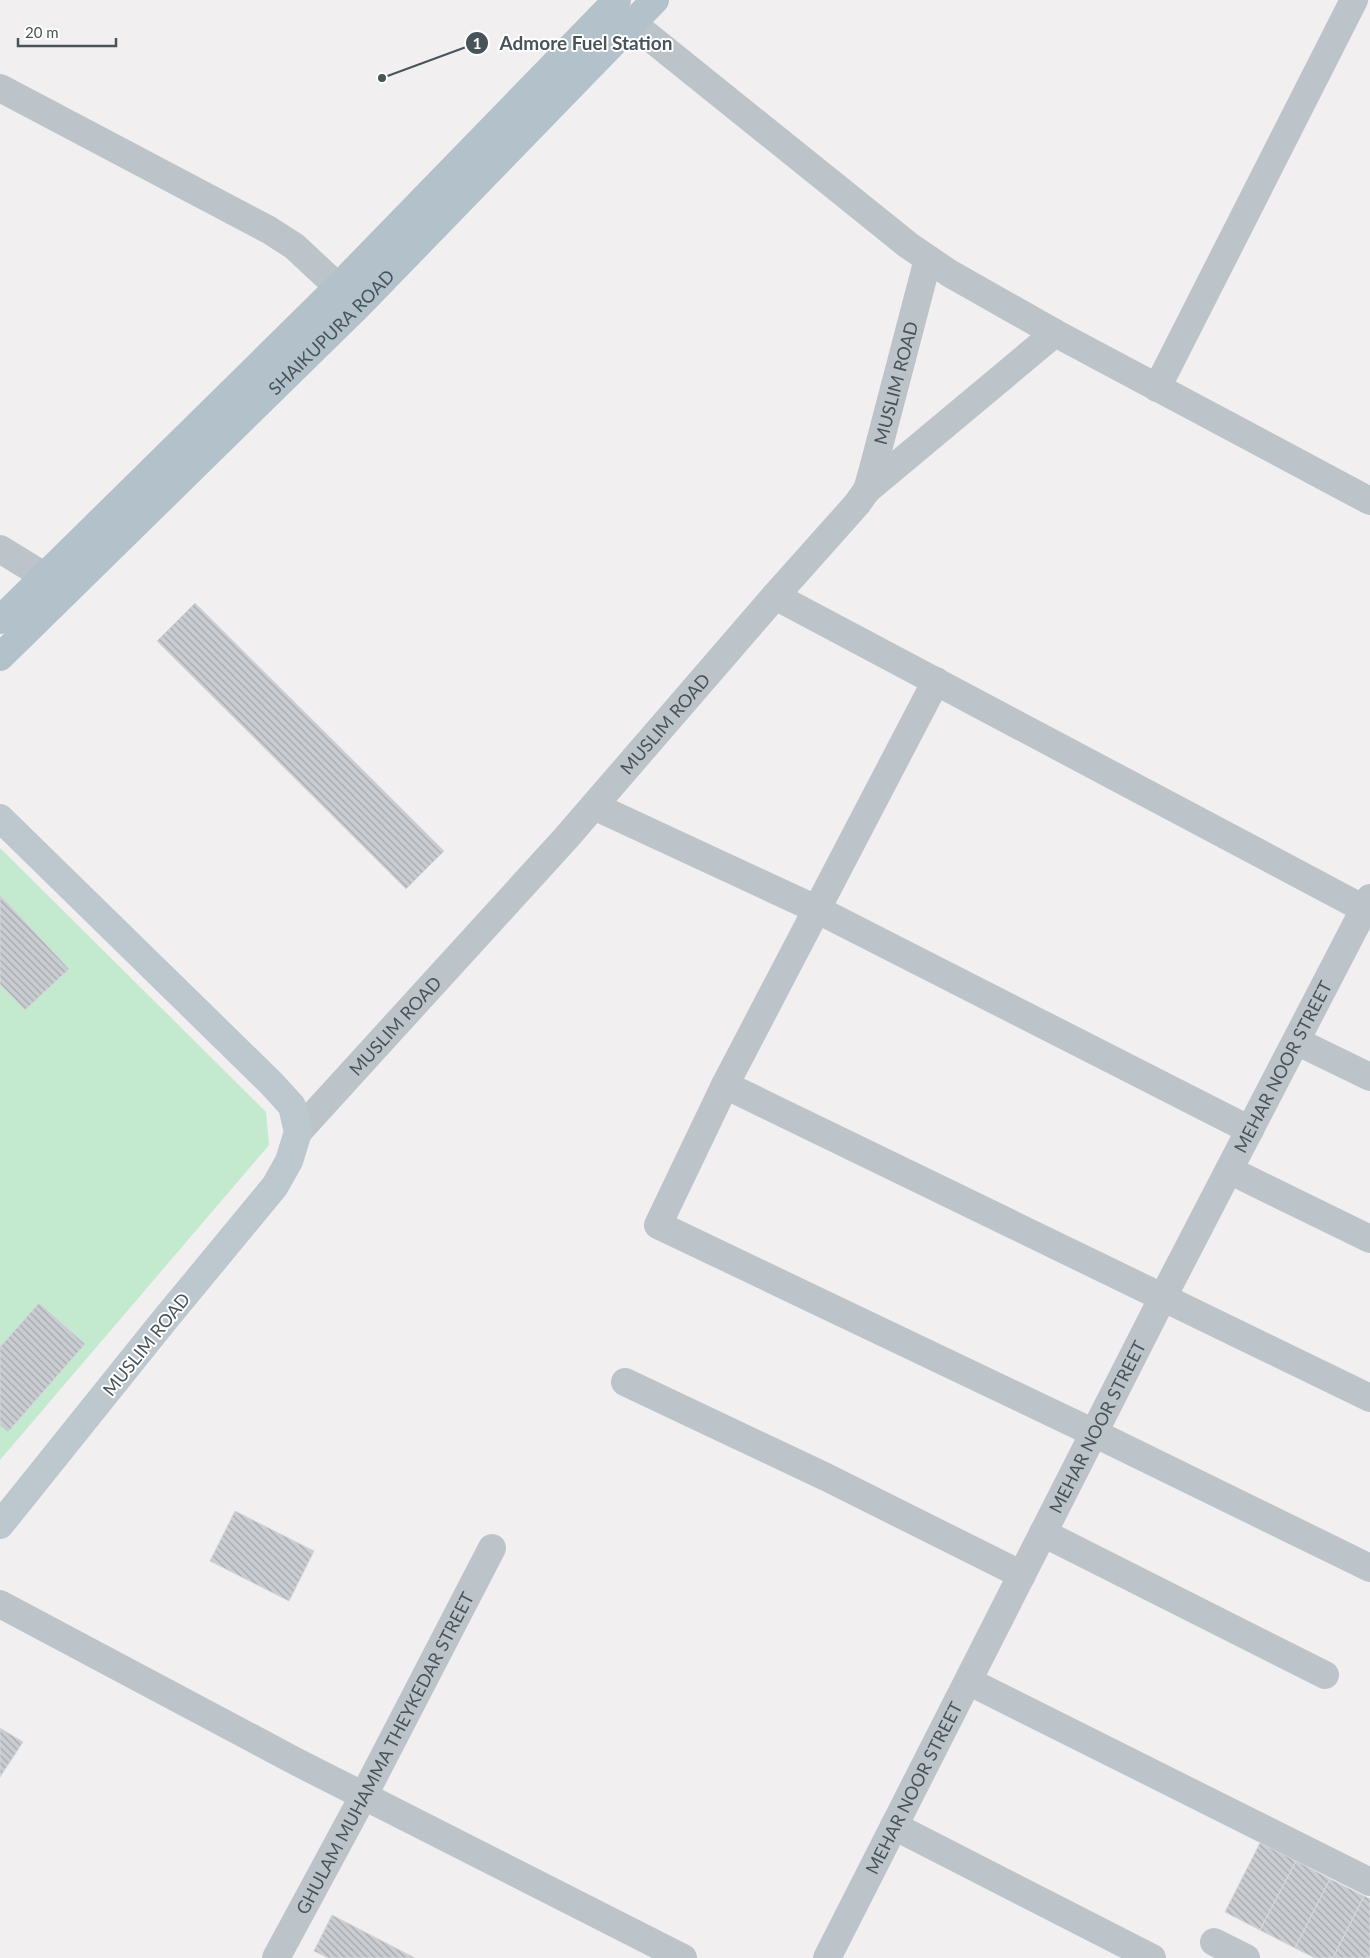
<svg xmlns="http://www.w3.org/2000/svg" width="1370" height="1958" font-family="Lato,sans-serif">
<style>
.pitch{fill:#c3e9ce}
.building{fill:url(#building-back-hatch);stroke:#d4d6da}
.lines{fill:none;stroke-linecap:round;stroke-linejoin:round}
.street{stroke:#bcc4ca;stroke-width:28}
.secondary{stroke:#bdc7ce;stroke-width:28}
.primary{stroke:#b2c1ca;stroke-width:28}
.labels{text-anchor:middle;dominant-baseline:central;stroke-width:4;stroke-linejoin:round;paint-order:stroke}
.street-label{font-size:18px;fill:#49545a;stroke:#fff}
.leader{fill:none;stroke:#49545a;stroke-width:2}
.callout-dot{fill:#49545a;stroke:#fff;stroke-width:2}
.mark-label{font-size:15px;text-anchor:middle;font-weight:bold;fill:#fff}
.callout-label{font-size:19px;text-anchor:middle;font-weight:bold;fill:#49545a;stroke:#fff;stroke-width:4;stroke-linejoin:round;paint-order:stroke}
</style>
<defs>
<pattern id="building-back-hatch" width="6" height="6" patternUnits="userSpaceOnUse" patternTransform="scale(1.25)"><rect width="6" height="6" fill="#c9cdd1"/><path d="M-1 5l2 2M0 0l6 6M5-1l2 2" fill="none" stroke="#a5a9ad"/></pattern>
</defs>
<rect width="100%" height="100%" fill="#f1efef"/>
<path class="pitch" d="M0 848 266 1112 269 1145 0 1460Z"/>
<path class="building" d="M195 603 444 851 406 889 157 641Z
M0 895 69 969 25 1010 0 984Z
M39 1303 85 1344 8 1432 0 1425V1347Z
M235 1511 314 1551 289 1601 210 1561Z
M0 1728 23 1742 0 1777Z
M1260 1843 1296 1861 1260 1930 1225 1912Z
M1296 1861 1330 1879 1295 1948 1260 1930Z
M1330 1879 1364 1896 1333 1958H1315L1295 1948Z
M1364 1896 1370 1899V1958H1333Z
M332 1915 415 1958H328L314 1951Z"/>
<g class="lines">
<g class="street">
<path d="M632 23 908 245 949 273 1055 333 1370 501"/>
<path d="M0 88 269 230 294 246 338 287"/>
<path d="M1157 388 1354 0"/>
<path d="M867 490 1055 333"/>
<path d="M0 549 44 576"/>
<path d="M775 596 1370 912"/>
<path d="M936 681 725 1085 658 1225 1094 1433 1370 1568"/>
<path d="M594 806 816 909 1250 1130"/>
<path d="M1296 1041 1370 1077"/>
<path d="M725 1085 1370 1398"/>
<path id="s1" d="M298 1132 566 838 775 596 857 504 867 490 873 469 928 259"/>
<path d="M1229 1170 1370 1239"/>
<path d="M625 1382 826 1477 1022 1575"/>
<path d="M1043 1533 1325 1675"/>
<path d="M0 1604 295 1761 683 1958"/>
<path d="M968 1681 1370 1882"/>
<path d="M894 1826 1152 1958"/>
<path d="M1214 1942 1246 1958"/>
<path id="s2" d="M276 1958 364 1795 492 1548"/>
<path id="s3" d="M827 1958 1163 1297 1370 898"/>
</g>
<path class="secondary" d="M0 818 271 1083 292 1106 298 1132 289 1161 275 1186 162 1323 0 1525"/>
<g class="primary">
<path d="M0 620 338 287 617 0"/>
<path id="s4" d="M0 657 358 306 655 0"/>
</g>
</g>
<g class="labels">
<g class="street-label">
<text stroke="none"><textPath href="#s4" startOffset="464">SHAIKUPURA ROAD</textPath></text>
<text stroke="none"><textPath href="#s1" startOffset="969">MUSLIM ROAD</textPath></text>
<text stroke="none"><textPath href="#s1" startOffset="549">MUSLIM ROAD</textPath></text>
<text stroke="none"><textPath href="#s1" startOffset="144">MUSLIM ROAD</textPath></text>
<text stroke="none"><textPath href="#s3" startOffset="1001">MEHAR NOOR STREET</textPath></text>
<text transform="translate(146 1344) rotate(-51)">MUSLIM ROAD</text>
<text stroke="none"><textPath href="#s3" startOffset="596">MEHAR NOOR STREET</textPath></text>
<text stroke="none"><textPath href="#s2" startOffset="232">GHULAM MUHAMMA THEYKEDAR STREET</textPath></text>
<text stroke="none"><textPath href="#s3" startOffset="191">MEHAR NOOR STREET</textPath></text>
</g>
</g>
<path class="leader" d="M382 78L477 43"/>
<g class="callout-dot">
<circle cx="382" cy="78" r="5"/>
<circle cx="477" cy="43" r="12"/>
</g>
<g class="mark-label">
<text x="477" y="49">1</text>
</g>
<g class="callout-label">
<text x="586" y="50">Admore Fuel Station</text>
</g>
<path d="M18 38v8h98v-8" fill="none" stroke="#49545a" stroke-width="2.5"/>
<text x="25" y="38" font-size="15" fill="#49545a" stroke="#ffffff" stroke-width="4" paint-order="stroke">20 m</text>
</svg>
